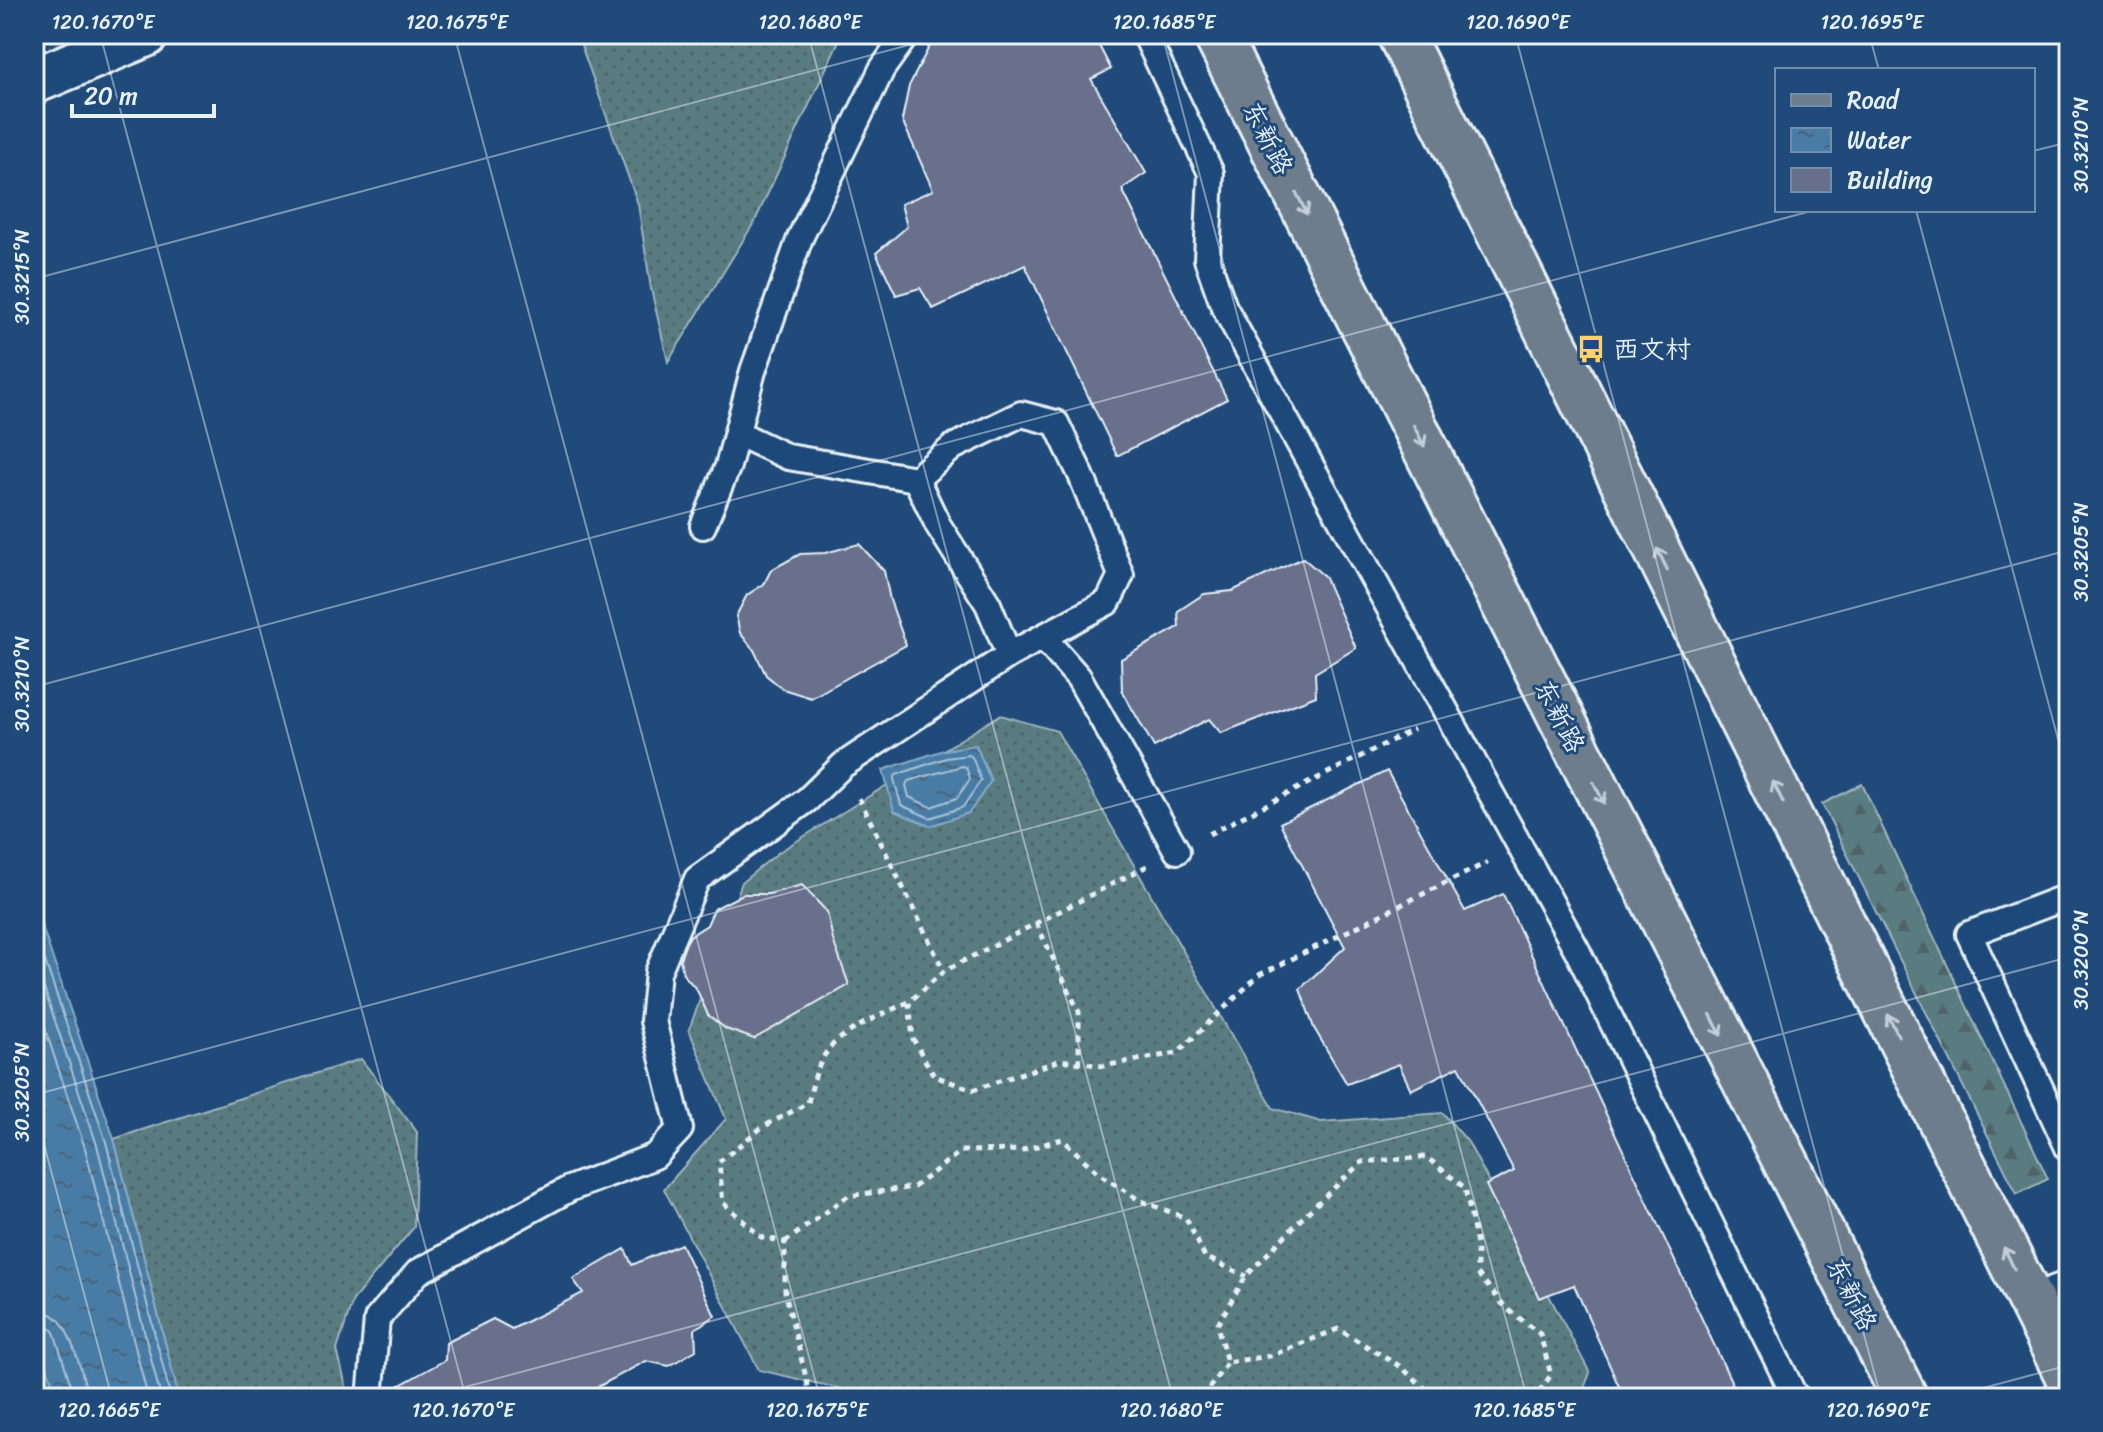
<svg xmlns="http://www.w3.org/2000/svg" width="2103" height="1432" font-family="Sriracha,'LXGW WenKai TC',sans-serif">
<style>
.grass{fill:url(#grass-dots);stroke:#a0b6bc;stroke-width:2}
.forest{fill:url(#forest-firs);stroke:#a0b6bc;stroke-width:2}
.water{fill:url(#water-ripples);stroke:#88abc6;stroke-width:2}
.lines{fill:none;stroke-linecap:round;stroke-linejoin:round}
.shore{stroke:#a8c2d7;stroke-width:2}
.building{fill:#686f8b;stroke:#e8f1f8;stroke-width:2}
.lane-casing{stroke:#e8f1f8;stroke-width:30}
.secondary-casing{stroke:#e8f1f8;stroke-width:50}
.primary-casing{stroke:#e8f1f8;stroke-width:50}
.path{stroke:#e8f1f8;stroke-width:5;stroke-dasharray:6 6;stroke-linecap:butt}
.lane{stroke:#1f4a7a;stroke-width:24}
.secondary{stroke:#1f4a7a;stroke-width:44}
.primary{stroke:#6d7d8c;stroke-width:44}
.oneway{stroke:#c3ced8}
.ticks{fill:none;stroke:#e8f1f8;stroke-width:2;stroke-opacity:0.45}
.labels{text-anchor:middle;dominant-baseline:central;stroke-width:6;stroke-linejoin:round;paint-order:stroke}
.street-label{font-size:26px;fill:#e8f1f8;stroke:#1f4a7a}
.poi-label{font-size:26px;fill:#e8f1f8;stroke:#1f4a7a;text-anchor:start}
.neatline{fill:none;stroke:#e8f1f8;stroke-width:3}
.ticks-label{font-size:20px;text-anchor:middle;fill:#e8f1f8}
</style>
<defs>
<pattern id="grass-dots" width="8" height="8" patternUnits="userSpaceOnUse" patternTransform="scale(2)"><rect width="8" height="8" fill="#587b80"/><path d="M2 2h.1M6 6h.1" fill="none" stroke="#506468" stroke-width="1.8" stroke-linecap="round"/></pattern>
<pattern id="forest-firs" width="22" height="20" patternUnits="userSpaceOnUse" patternTransform="scale(2)"><rect width="22" height="20" fill="#587b80"/><path d="M5 1l3.5 6h-7zM16 11l3.5 6h-7z" fill="#506468"/></pattern>
<pattern id="water-ripples" width="26" height="14" patternUnits="userSpaceOnUse" patternTransform="scale(2)"><rect width="26" height="14" fill="#487ca5"/><path d="M2 4q2-2 4 0t4 0M15 11q2-2 4 0t4 0" fill="none" stroke="#47657c"/></pattern>
</defs>
<rect width="100%" height="100%" fill="#1f4a7a"/>
<filter id="ink" filterUnits="userSpaceOnUse"><feTurbulence type="fractalNoise" baseFrequency=".0125" numOctaves="2"/><feDisplacementMap in="SourceGraphic" scale="16" xChannelSelector="R" yChannelSelector="G"/><feConvolveMatrix kernelMatrix="1 2 1 2 8 2 1 2 1" color-interpolation-filters="sRGB"/></filter>
<g filter="url(#ink)">
<path class="grass" d="M577 34H842L755 221 668 362 651 289 638 204Z
M1000 715 1057 731 1273 1108 1321 1122 1443 1113 1468 1142 1590 1373 1580 1398H880L759 1370 664 1189 726 1119 689 1030 742 882 779 852Z
M361 1059 417 1132 414 1227 353 1300 337 1350 349 1398H179L114 1139Z
M34 1330 58 1398H34Z"/>
<path class="forest" d="M1862 784 2048 1179 2017 1194 1822 804Z"/>
<path class="water" d="M976 745 991 781 969 813 930 826 894 811 883 770 944 750Z
M34 903 114 1139 179 1398H58L34 1330Z"/>
<g class="lines">
<path class="shore" d="M969 755 972 757 981 780 963 807 930 818 901 805 894 779 896 775 946 758Z
M962 766 966 767 970 779 957 798 931 807 909 797 906 785 908 781Z
M34 928 106 1142 171 1398
M34 959 97 1145 161 1398
M34 996 85 1148 148 1398
M34 1310C43 1310 51 1312 58 1319 70 1330 86 1381 87 1398
M34 1322 46 1324 54 1332 75 1398"/>
</g>
<path class="building" d="M955 34H1093L1111 69 1091 79 1146 173 1122 189 1227 399 1117 456 1025 265 933 309 920 288 896 295 876 253 907 227 901 204 933 190 902 120 909 86 929 47Z
M859 544 884 571 890 600 906 645 811 698 783 689 766 675 754 650 740 633 736 616 747 595 764 584 771 570 800 554 825 553Z
M1303 558 1324 576 1356 648 1315 673 1316 696 1221 733 1209 719 1154 747 1122 691 1121 659 1179 627 1178 611 1204 594 1232 591Z
M1387 771 1465 911 1503 894 1739 1398H1624L1574 1285 1539 1298 1486 1185 1514 1171 1459 1066 1411 1090 1399 1064 1347 1084 1314 1028 1300 989 1345 947 1280 823Z
M802 885 827 912 833 940 849 985 754 1039 726 1029 708 1015 697 990 683 974 680 959 686 943 690 936 707 925 714 909 743 894H769Z
M681 1244 715 1316 695 1329 696 1350 669 1366 646 1361 577 1398H385L386 1393 445 1360 446 1343 493 1319 512 1329 583 1293 573 1279 625 1249 632 1265Z"/>
<g class="lines">
<defs>
<path id="lane" d="M1145 34 1211 173 1207 259 1224 307 1577 950 1794 1395 1798 1398
M737 433 788 457 916 479 938 525 988 604 1009 655
M703 526 728 466 753 371 800 238 882 69 907 34
M1043 637 1079 678 1177 851
M2069 896 1969 934 2069 1150
M2029 1298 2069 1283
M370 1398 377 1319 418 1272 569 1189 655 1156 680 1129 653 1021 658 972 697 879 807 800 843 765 1009 655 1108 602 1121 575 1081 475 1056 423 1021 414 953 447 916 479"/>
<path id="secondary" d="M34 81 146 34"/>
<path id="primary" d="M1216 34 1905 1398
M1400 34 2069 1378"/>
</defs>
<use href="#lane" class="lane-casing"/>
<use href="#secondary" class="secondary-casing"/>
<use href="#primary" class="primary-casing"/>
<path class="path" d="M859 798 944 971
M1209 834 1414 729
M1147 866 944 971 909 1002 913 1039 934 1076 973 1090 1061 1060 1103 1066 1177 1053 1259 975 1488 862
M1036 923 1079 1012V1062
M785 1242 848 1196 914 1187 961 1151 1023 1150 1062 1139 1098 1173 1139 1200 1186 1218 1205 1257 1246 1276
M811 1398 785 1292V1242L761 1237 723 1203 719 1162 761 1128 808 1103C812 1086 817 1064 828 1050 841 1032 888 1011 909 1002
M1202 1398 1227 1363
M1436 1398 1401 1367 1338 1329 1270 1356 1227 1362 1217 1325 1246 1276 1307 1213 1362 1162 1426 1157 1465 1188 1477 1245V1273L1506 1308 1540 1334 1551 1375 1535 1398"/>
<use href="#lane" class="lane"/>
<use href="#secondary" class="secondary"/>
<use href="#primary" class="primary"/>
</g>
<defs><path id="oneway-shaft" d="M-6 0H5M1.5-3L5.5 0L1.5 3" fill="none" stroke-width="1.6" stroke-linecap="round" stroke-linejoin="round" transform="scale(2)"/></defs>
<g class="oneway">
<use href="#oneway-shaft" transform="translate(1302 204) rotate(63)"/>
<use href="#oneway-shaft" transform="translate(1419 436) rotate(63)"/>
<use href="#oneway-shaft" transform="translate(1662 559) rotate(-116)"/>
<use href="#oneway-shaft" transform="translate(1778 792) rotate(-116)"/>
<use href="#oneway-shaft" transform="translate(1599 793) rotate(63)"/>
<use href="#oneway-shaft" transform="translate(1716 1025) rotate(63)"/>
<use href="#oneway-shaft" transform="translate(1893 1025) rotate(-116)"/>
<use href="#oneway-shaft" transform="translate(2009 1258) rotate(-116)"/>
</g>
</g>
<path class="ticks" d="M100 34 466 1398M454 34 820 1398M808 34 1173 1398M1162 34 1527 1398M1515 34 1881 1398M1869 34 1879 70M2033 151 2069 142M1916 210 2069 780M34 279 950 34M34 687 1815 210M34 1095 2069 550M34 1107 112 1398M424 1398 2069 957M1946 1398 2069 1365"/>
<defs>
<symbol id="bus-bare" viewBox="-9 -9 18 18"><path d="M-5-6H5V4H4V6H2V4H-2V6H-4V4H-5ZM-3.5-4V0h7V-4ZM-3.5 1.2v1.5H-2V1.2ZM2 1.2v1.5H3.5V1.2Z" fill="#ffd166" stroke="#1f4a7a" stroke-width="2.5" paint-order="stroke"/></symbol>
</defs>
<g fill-rule="evenodd">
<use href="#bus-bare" x="1571" y="329" width="40" height="40"/>
</g>
<g class="labels">
<g class="street-label">
<text transform="translate(1268 138) rotate(63)">东新路</text>
<text transform="translate(1560 716) rotate(63)">东新路</text>
<text transform="translate(1852 1294) rotate(63)">东新路</text>
</g>
<g class="poi-label">
<text x="1613" y="349">西文村</text>
</g>
</g>
<rect width="2103" height="1432" fill="none" stroke="#1f4a7a" stroke-width="88"/>
<rect x="1775" y="68" width="260" height="144" fill="#1f4a7a" stroke="#6f8dac" stroke-width="2"/>
<rect x="1791" y="94" width="40" height="12" fill="#6d7d8c" stroke="#6f8dac" stroke-width="2"/>
<text x="1847" y="108" font-size="24" fill="#e8f1f8">Road</text>
<rect x="1791" y="128" width="40" height="24" fill="url(#water-ripples)" stroke="#6f8dac" stroke-width="2"/>
<text x="1847" y="148" font-size="24" fill="#e8f1f8">Water</text>
<rect x="1791" y="168" width="40" height="24" fill="#686f8b" stroke="#6f8dac" stroke-width="2"/>
<text x="1847" y="188" font-size="24" fill="#e8f1f8">Building</text>
<path d="M72 104v12h142v-12" fill="none" stroke="#e8f1f8" stroke-width="4"/>
<text x="84" y="104" font-size="24" fill="#e8f1f8" stroke="#1f4a7a" stroke-width="6" paint-order="stroke">20 m</text>
<rect x="44" y="44" width="2015" height="1344" class="neatline"/>
<g class="ticks-label">
<text x="103" y="29">120.1670°E</text>
<text x="457" y="29">120.1675°E</text>
<text x="810" y="29">120.1680°E</text>
<text x="1164" y="29">120.1685°E</text>
<text x="1518" y="29">120.1690°E</text>
<text x="1872" y="29">120.1695°E</text>
<text transform="translate(2081 145) rotate(-90)" y="7">30.3210°N</text>
<text transform="translate(22 277) rotate(-90)" y="7">30.3215°N</text>
<text transform="translate(2081 552) rotate(-90)" y="7">30.3205°N</text>
<text transform="translate(22 684) rotate(-90)" y="7">30.3210°N</text>
<text transform="translate(2081 960) rotate(-90)" y="7">30.3200°N</text>
<text transform="translate(22 1092) rotate(-90)" y="7">30.3205°N</text>
<text x="109" y="1417">120.1665°E</text>
<text x="463" y="1417">120.1670°E</text>
<text x="817" y="1417">120.1675°E</text>
<text x="1171" y="1417">120.1680°E</text>
<text x="1524" y="1417">120.1685°E</text>
<text x="1878" y="1417">120.1690°E</text>
</g>
</svg>
